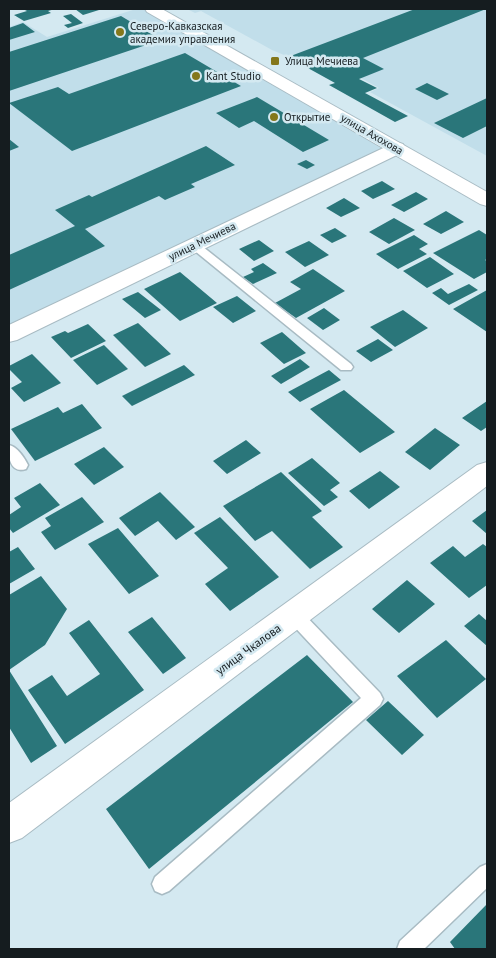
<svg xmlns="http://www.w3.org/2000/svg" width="496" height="958" font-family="'PT Sans',sans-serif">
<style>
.built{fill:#c1deea}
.building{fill:#2a767a}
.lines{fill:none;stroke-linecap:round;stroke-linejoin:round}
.lane-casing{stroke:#a8bbc3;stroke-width:3}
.street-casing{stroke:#a8bbc3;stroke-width:2}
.secondary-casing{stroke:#a8bbc3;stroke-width:2}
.lane{fill:#fff;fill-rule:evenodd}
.street{fill:#fff;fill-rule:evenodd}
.secondary{fill:#fff;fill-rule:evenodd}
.poi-dot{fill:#84771b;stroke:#d4e9f1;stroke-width:2}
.labels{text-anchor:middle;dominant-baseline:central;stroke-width:5;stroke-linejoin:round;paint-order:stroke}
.far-poi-label{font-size:11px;fill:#151c1f;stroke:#d4e9f1;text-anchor:start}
.far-street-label{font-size:11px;fill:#151c1f;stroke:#d4e9f1}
.street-label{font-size:12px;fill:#151c1f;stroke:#d4e9f1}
</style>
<rect width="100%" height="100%" fill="#d4e9f1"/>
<path class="built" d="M136 9H152L396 148 9 334V27L23 22 47 37Z
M187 9H487V156L370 92 379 88 359 77 347 81 272 50 201 11 195 13Z"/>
<path class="building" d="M23 9H55L48 11 51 13 24 21 14 15 27 11Z
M75 9H97L99 10 83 15Z
M415 9H486L363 58 384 69 359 79 377 88 365 93 408 116 395 122 329 85 335 83 288 57Z
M71 14 83 23 68 28 64 25 72 23 63 16Z
M121 16 161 40 9 91V52Z
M23 23 35 32 9 40V28Z
M185 53 241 86 72 151 9 103 58 87 69 94Z
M427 83 449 94 437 100 415 89Z
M257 97 329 140 303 152 254 121 239 128 216 113Z
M487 98V126L463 138 434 123Z
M9 139 19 147 9 151Z
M206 146 235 165 191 184 195 187 165 200 159 196 85 229 105 246 9 290V255L75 226 55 210 89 195 92 197Z
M306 160 315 165 307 169 297 164Z
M382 181 395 189 373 199 361 191Z
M416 192 428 199 404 212 391 205Z
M344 198 360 208 341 217 326 208Z
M446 211 464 222 441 234 423 224Z
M394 218 415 230 389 244 369 232Z
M335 228 347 236 332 243 320 235Z
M479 230 487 235V259L485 260 487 261V272L474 279 433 253Z
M414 235 428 244 419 249 427 254 398 269 376 254Z
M259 240 274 251 254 261 239 249Z
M309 241 329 255 305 267 285 252Z
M430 257 454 274 427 288 403 271Z
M263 263 277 273 253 284 243 277 254 272 251 269Z
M313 269 345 291 296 318 275 303 301 289 290 282Z
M180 272 217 303 180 321 144 289Z
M469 284 478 290 449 305 432 293 441 288 448 294Z
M487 290V332L453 309Z
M138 292 161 310 145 318 122 299Z
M237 296 256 311 233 323 213 307Z
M324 308 340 320 323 330 307 318Z
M403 310 428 328 395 347 370 327Z
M138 323 171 354 145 367 113 335Z
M88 324 106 341 71 358 51 337 65 331 68 333Z
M282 332 306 353 284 364 260 343Z
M378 339 393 350 371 362 356 351Z
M104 345 128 369 97 385 73 360Z
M32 354 61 383 24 402 11 388 22 382 9 369V366Z
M300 359 310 367 281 384 271 376Z
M184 365 195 375 132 406 122 396Z
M329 370 341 380 300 402 288 392Z
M344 390 395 432 360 453 310 409Z
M487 401V427L481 431 462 418Z
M82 404 102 428 35 461 11 429 58 407 63 413Z
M435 428 460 445 430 470 405 452Z
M246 440 261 453 227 474 213 461Z
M104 447 124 467 94 485 74 464Z
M312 458 340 483 330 490 338 497 324 506 288 473Z
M380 471 400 487 369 509 349 491Z
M281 472 322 511 312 517 343 547 310 569 272 531 255 541 223 506Z
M40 483 60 505 13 533 9 528V515L21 507 14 498Z
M160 492 195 527 176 540 158 521 135 536 119 518Z
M82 497 104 522 55 550 41 532 51 526 45 518Z
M487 510V534L472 521Z
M220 517 279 577 230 611 205 584 228 568 194 533Z
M118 528 159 576 129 594 88 544Z
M483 544 487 547V585L469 598 430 563 453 546 465 557Z
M18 547 35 569 9 584V552Z
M41 576 67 609 45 645 9 670 57 746 31 763 9 727V595Z
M407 580 435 604 399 633 372 609Z
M479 614 487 621V646L464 626Z
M152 617 186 658 163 674 128 632Z
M89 620 144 690 65 744 28 690 52 675 67 696 100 674 69 633Z
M446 640 486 679 437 718 397 676Z
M307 655 353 702 149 869 106 809Z
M388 701 424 735 402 755 366 720Z
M487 904V949H455L450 942Z"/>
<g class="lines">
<defs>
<path id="lane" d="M194 242 198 243 351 364 353 367 351 370H341L190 247 188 245Z
M9 445C17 447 24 457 28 465L26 469C10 474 8 456 9 445Z
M294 608 300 610 380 693 383 699 380 705 169 891 162 894 155 891 152 884 155 877 361 698 288 620 286 615 288 610Z
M487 864V888L424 949H397L400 941 480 867Z"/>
<path id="street" d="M396 142 403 144 405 148 403 152 17 340 9 342V325Z
M487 462V486L22 838 9 843V803L477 465Z"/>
<path id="secondary" d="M145 9H162L487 192V206L480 204 147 12Z"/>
</defs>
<use href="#lane" class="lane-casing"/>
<use href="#street" class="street-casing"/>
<use href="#secondary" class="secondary-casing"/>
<use href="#lane" class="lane"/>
<use href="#street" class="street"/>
<use href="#secondary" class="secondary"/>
</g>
<g class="poi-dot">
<circle cx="120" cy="32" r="5"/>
<rect x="270" y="56" width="10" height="10" rx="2.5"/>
<circle cx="196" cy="76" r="5"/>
<circle cx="274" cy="117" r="5"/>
</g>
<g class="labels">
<g class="far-poi-label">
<text x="130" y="26">Северо-Кавказская<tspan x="130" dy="13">академия управления</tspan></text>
<text x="285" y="61">Улица Мечиева</text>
<text x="206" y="76">Kant Studio</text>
<text x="284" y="117">Открытие</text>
</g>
<g class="far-street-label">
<text transform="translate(372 134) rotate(30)">улица Ахохова</text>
<text transform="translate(202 241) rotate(-26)">улица Мечиева</text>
</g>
<g class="street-label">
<text transform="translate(248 649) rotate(-36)">улица Чкалова</text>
</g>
</g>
<rect width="496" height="958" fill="none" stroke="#151c1f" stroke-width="20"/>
</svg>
